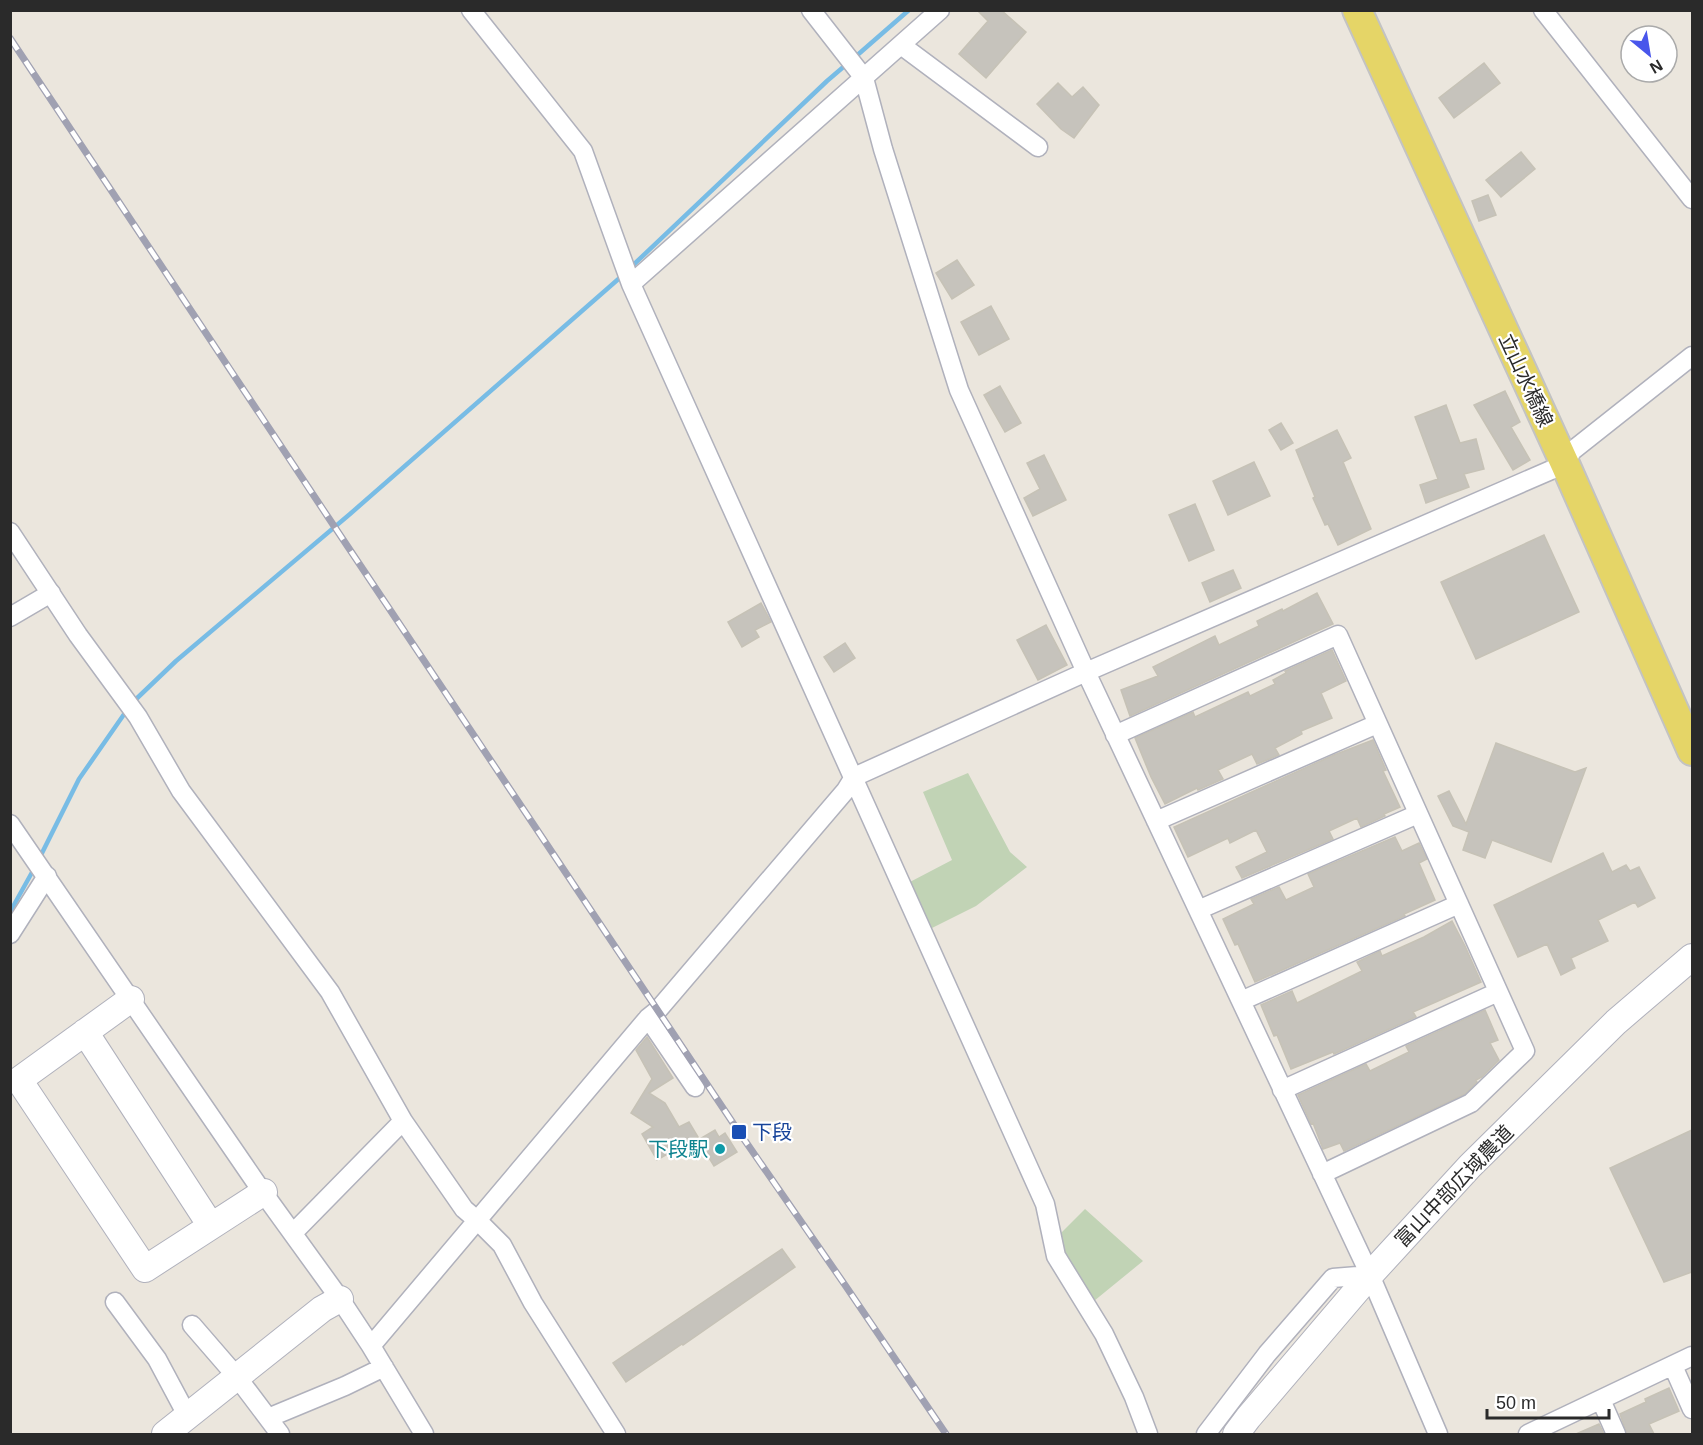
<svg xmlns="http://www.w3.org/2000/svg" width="1703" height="1445" font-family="Helvetica,'Noto Sans JP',sans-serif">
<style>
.cemetery{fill:#c1d3b5}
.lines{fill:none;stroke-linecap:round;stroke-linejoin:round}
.stream{stroke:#78bce5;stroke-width:4.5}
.building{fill:#c6c3bc;stroke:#c6c2b6;stroke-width:1.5}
.street-casing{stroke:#b0b1bc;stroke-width:21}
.secondary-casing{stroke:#b0b1bc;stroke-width:28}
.primary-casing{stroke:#c3c3c3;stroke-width:32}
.street{stroke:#fff;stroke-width:18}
.secondary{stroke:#fff;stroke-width:26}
.primary{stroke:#e5d567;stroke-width:28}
.rail-casing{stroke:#a0a1b2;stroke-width:7}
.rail{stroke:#fff;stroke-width:4.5;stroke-dasharray:14;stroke-linecap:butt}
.transit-dot{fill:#1a4fb4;stroke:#fff;stroke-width:2}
.culture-dot{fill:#0f9aa8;stroke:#fff;stroke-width:2}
.labels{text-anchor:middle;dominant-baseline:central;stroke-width:4.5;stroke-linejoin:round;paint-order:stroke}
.street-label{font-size:20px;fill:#2a2a2a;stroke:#fff}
.transit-label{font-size:20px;fill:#164399;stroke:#fff;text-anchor:start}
.culture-label{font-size:20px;fill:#0d838f;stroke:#fff;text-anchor:end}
</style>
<rect width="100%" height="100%" fill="#ebe6dd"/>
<path class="cemetery" d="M968 773 1010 852 1027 867 976 906 928 930 908 883 952 860 923 792Z
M1085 1209 1143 1261 1094 1301 1062 1261 1057 1237Z"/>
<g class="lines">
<path class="stream" d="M854 58 909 10
M629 269 827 81 848 63
M132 703 176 661 350 514 623 275
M40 857 79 779 127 710
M10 912 35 867"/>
</g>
<path class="building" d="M977 10H1001L1026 32 986 78 959 54 988 21Z
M1484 63 1500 83 1454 118 1439 98Z
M1058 83 1072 97 1083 87 1099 105 1074 138 1061 129 1037 104Z
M1521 152 1535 169 1501 197 1486 180Z
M1488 195 1496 215 1479 221 1472 201Z
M957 260 974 285 952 299 936 273Z
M991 306 1009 339 979 355 961 322Z
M1000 386 1021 423 1005 432 984 395Z
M1505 391 1520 422 1511 427 1530 460 1513 470 1474 405Z
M1446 405 1460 443 1476 439 1484 469 1464 474 1469 487 1426 503 1420 485 1438 479 1415 417Z
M1281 423 1293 443 1281 450 1269 430Z
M1337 430 1351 458 1343 462 1371 529 1338 545 1328 524 1325 525 1313 498 1315 497 1296 450Z
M1044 455 1066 500 1033 516 1024 498 1040 489 1027 463Z
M1254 462 1270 496 1228 515 1213 481Z
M1195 504 1214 550 1189 561 1169 515Z
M1544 535 1579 612 1476 659 1441 582Z
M1233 570 1241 588 1210 602 1202 583Z
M1317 593 1333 624 1130 716 1121 690 1158 676 1153 667 1215 636 1219 645 1259 626 1257 621 1282 609 1283 611Z
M761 603 771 622 755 630 759 637 742 647 728 622Z
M1046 625 1067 665 1038 680 1017 640Z
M845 643 855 658 834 672 824 657Z
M1332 650 1346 681 1321 693 1332 718 1301 731 1302 734 1275 748 1279 755 1257 764 1252 754 1218 770 1223 779 1198 790 1197 788 1165 804 1151 777 1135 738 1193 712 1195 717 1248 692 1250 696 1275 684 1273 680 1286 673 1285 671Z
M1373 740 1386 770 1383 771 1400 807 1384 814 1385 816 1361 827 1357 818 1329 831 1333 839 1242 878 1236 867 1267 852 1256 830 1230 843 1228 838 1188 857 1174 827 1334 755Z
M1496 743 1575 772 1586 768 1551 862 1492 840 1485 858 1463 850 1469 832 1453 826 1438 796 1449 791 1466 824Z
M1395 837 1402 851 1419 843 1427 859 1419 863 1435 900 1404 914 1405 916 1255 982 1238 944 1235 945 1223 919 1254 904 1251 899 1279 887 1286 900 1314 887 1308 874Z
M1603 853 1612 872 1626 865 1630 871 1639 867 1655 898 1638 907 1635 902 1598 920 1608 941 1571 958 1575 968 1561 975 1547 944 1518 957 1494 905Z
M1452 921 1465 946 1481 982 1413 1012 1416 1017 1334 1054 1333 1052 1291 1069 1277 1035 1274 1036 1261 1005 1292 991 1297 1003 1362 971 1357 962 1380 951 1382 956 1424 937Z
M1485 1010 1498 1040 1490 1043 1499 1060 1482 1077 1476 1080 1477 1082 1465 1094 1344 1151 1340 1143 1323 1149 1313 1123 1311 1124 1298 1095 1366 1064 1370 1071 1409 1052 1406 1046Z
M647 1037 673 1078 649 1093 665 1103 679 1127 689 1122 698 1137 657 1160 642 1134 653 1127 631 1113 652 1079 636 1050Z
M715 1130 719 1137 725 1133 737 1152 714 1166 698 1140Z
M1692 1130V1272L1664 1282 1610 1168Z
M782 1249 795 1267 683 1345 682 1344 626 1382 613 1363Z
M1669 1388 1679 1411 1649 1424 1654 1434H1627L1620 1414 1646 1402 1645 1399Z
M1599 1424 1604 1434H1576Z"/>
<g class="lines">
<defs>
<path id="street" d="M471 10 583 151 631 284 1045 1204 1056 1256 1104 1334 1134 1397 1148 1434
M811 10 864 78 883 149 959 390 1086 672 1370 1275 1438 1434
M1543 10 1692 199
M901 45 1038 147
M631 284 940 10
M10 532 78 635 138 717 181 791 330 992 403 1121 464 1209 478 1221 502 1245 533 1303 616 1434
M10 617 51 593
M1115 735 1338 635 1525 1051 1471 1103 1322 1174
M1156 821 1377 724
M10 824 259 1187 340 1299 371 1346 424 1434
M1198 910 1418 814
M10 934 47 876
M1241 1001 1459 904
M648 1018 695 1087
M1282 1090 1498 992
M293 1233 403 1121
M115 1302 157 1359 188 1417
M192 1325 237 1377 280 1434
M371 1346 648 1018 658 1010 846 790 854 777 1086 672 1565 464 1572 451 1692 356
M1673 1366 1692 1409
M1601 1400 1616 1434
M268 1418 345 1386 384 1367
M1206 1434 1267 1354 1333 1278 1370 1275
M1528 1434 1692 1356"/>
<path id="secondary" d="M131 999 19 1080 145 1269 264 1192
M85 1032 211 1226
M165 1434 322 1309 340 1299
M1236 1434 1248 1418 1370 1275 1470 1166 1616 1022 1692 957"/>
<path id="primary" d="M1357 10 1565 464 1692 751"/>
</defs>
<use href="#street" class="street-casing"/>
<use href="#secondary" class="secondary-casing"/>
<use href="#primary" class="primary-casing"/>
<use href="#street" class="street"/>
<use href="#secondary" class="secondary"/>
<use href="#primary" class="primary"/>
<defs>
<path id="rail" d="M10 38 328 517 739 1132 845 1285 946 1434"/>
</defs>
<use href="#rail" class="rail-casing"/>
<use href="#rail" class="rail"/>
</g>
<rect class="transit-dot" x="731" y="1124" width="16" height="16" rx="3"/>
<circle class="culture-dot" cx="720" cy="1149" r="6"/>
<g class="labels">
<g class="street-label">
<text transform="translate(1526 380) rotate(65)">立山水橋線</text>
<text transform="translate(1454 1186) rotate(-46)">富山中部広域農道</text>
</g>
<g class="transit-label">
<text x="752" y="1132">下段</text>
</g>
<g class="culture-label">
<text x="708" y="1149">下段駅</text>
</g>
</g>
<rect width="1703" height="1445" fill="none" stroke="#2a2a2a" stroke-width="24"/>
<g transform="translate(1649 54) rotate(150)"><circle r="28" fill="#ffffff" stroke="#aaaaaa" stroke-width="1.5"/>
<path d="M0-4.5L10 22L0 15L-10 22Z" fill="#4956eb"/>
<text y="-9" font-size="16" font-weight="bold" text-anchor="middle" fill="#2a2a2a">N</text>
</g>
<path d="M1487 1409v9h122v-9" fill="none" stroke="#2a2a2a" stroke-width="3"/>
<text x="1496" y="1409" font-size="18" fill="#2a2a2a" stroke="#ffffff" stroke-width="4.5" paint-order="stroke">50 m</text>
</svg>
